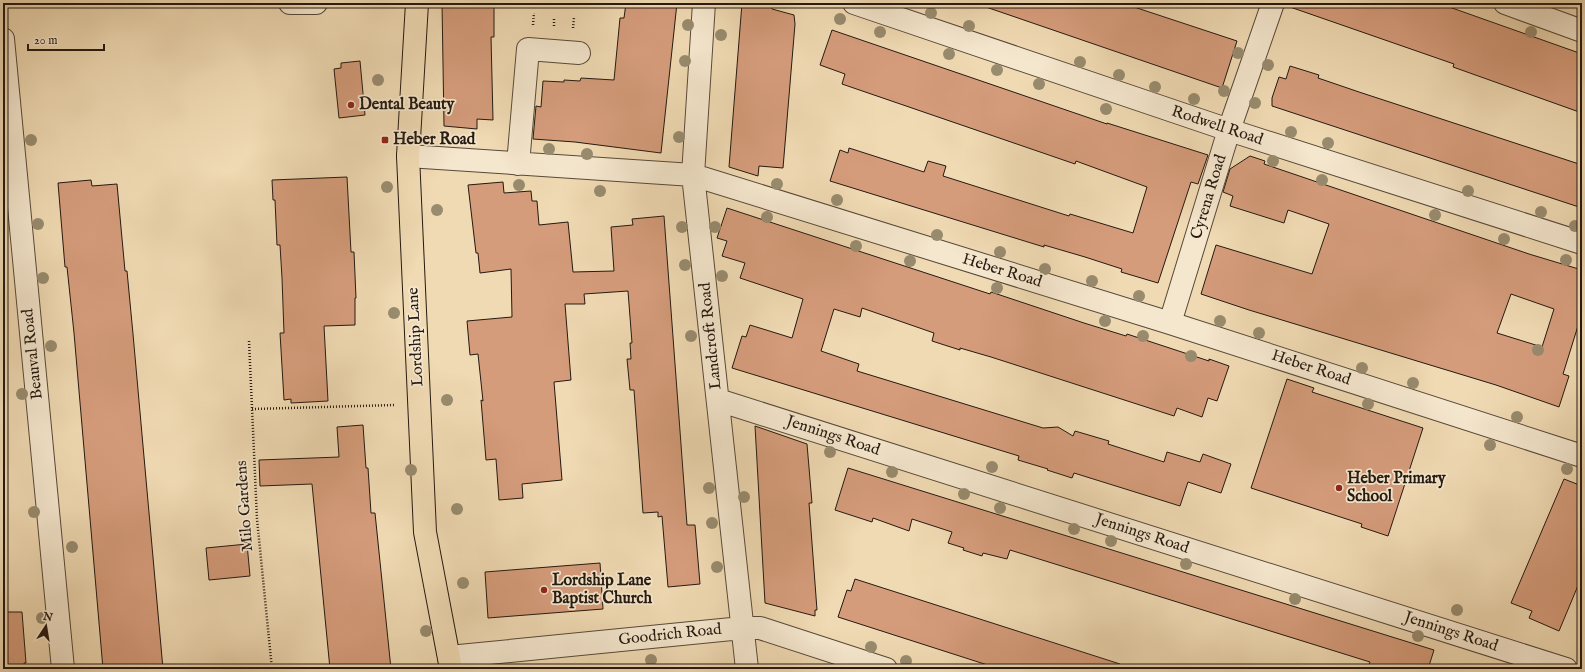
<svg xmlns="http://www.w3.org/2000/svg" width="1585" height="672" font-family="'IM FELL English',serif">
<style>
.building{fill:#d59c7b;stroke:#241910;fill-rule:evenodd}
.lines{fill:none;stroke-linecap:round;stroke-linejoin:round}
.minor-casing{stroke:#574939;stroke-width:24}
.tertiary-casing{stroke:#574939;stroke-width:24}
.primary-casing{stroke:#241910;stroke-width:24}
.path{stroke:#241910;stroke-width:2.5;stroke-dasharray:1 2;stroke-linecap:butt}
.minor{stroke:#f5e7ce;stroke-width:22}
.tertiary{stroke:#f5e7ce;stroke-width:22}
.primary{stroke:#f0dab3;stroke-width:22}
.tree{fill:#988b6e}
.poi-dot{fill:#8f2418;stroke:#f5e7ce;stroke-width:1.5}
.labels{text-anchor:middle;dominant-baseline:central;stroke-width:3.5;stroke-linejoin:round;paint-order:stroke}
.poi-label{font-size:16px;font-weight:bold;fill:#241910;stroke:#f5e7ce;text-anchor:start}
.street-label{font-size:16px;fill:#241910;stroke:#f5e7ce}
</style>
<rect width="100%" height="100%" fill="#f0dab3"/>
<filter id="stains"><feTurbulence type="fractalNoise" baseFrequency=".005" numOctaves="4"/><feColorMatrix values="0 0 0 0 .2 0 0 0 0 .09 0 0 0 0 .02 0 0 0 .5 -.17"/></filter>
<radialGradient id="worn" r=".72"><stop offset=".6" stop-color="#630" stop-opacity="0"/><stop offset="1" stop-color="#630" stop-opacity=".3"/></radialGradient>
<path class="building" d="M442 3 494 5V37H491L493 120 477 119V129L444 126Z
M626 3H677L661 153 575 142 533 139 536 106 541 107 543 81 564 82V80L580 81 581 78 614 80 620 18H624Z
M742 3H772V9L794 15 795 24 783 168 759 166 758 176 729 167Z
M983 3H1122L1237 41 1222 88 983 6Z
M1291 3H1438L1582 54V113L1453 67 1454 64 1290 7Z
M832 30 1107 124V123L1208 155 1198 184 1191 182 1158 283 1121 272 1122 269 1085 257 1044 245V247L830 181 840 150 848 153 849 148 924 172 928 161 946 166 943 176 1069 216 1070 214 1133 233 1147 187 1076 161 1075 164 842 84 845 74 820 65Z
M360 61 365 115 339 118 334 69 341 68V63Z
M1290 66 1319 75 1318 78 1359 92 1582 165V208L1272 106V98L1279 77 1286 79Z
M1250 156 1265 161 1264 164 1529 254 1582 270V313L1563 374 1569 376 1559 407 1496 385 1249 310 1201 294 1216 245 1312 274 1329 224 1288 210 1284 223 1230 206 1233 196 1223 192 1230 169ZM1511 294 1554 309 1542 347 1497 333Z
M347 177 351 252H354L356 298H355V325L324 326 328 401 291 403V399L284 400 280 333H284L282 278 280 245H277L275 200H273L272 180Z
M91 180 92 186 117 184 125 271H127L133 334 163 669H103L74 333 67 267H65L58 183Z
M503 182 504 193 531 191 532 201H537L539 225 568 222 573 272 614 271 611 227 633 225 632 219 664 216 687 525H695L700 584 668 587 662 516 658 517V512L643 513 634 390H630L627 359H631L630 343H632L628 291 584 294 585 304H565L571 380 554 382 562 480 522 484 523 498 499 500 496 459 486 460 481 400 483 401 478 354 470 355 467 321 512 317 511 269 480 273 478 253H476L468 185Z
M727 208 990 294 991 292 1084 323 1126 336 1127 334 1209 361V359L1229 366 1217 401 1208 398 1202 417 1177 408 1174 416 991 357 960 348V350L932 341 934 333 862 308 860 317 834 309 821 351 859 364 857 371 1043 428 1058 427 1073 436 1075 431 1109 441 1108 444 1164 462 1167 452 1200 462 1203 454 1231 464 1221 493 1188 482 1180 506 1074 473 1072 478 1047 470 1048 469 1018 460 1019 456 732 368 742 336 746 337 750 325 792 338 803 299 740 278 745 263 722 256 727 241 717 238Z
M1287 379 1314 388 1312 392 1423 428 1388 536 1361 527 1362 524 1251 488Z
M363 425 366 468H368L371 513H375L391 669H330L312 484 260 486 259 460 339 457 337 427Z
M755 426 807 444 812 503H809L817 610H815V616L765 603Z
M848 468 1434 650 1428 669H1367L1370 662 1010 550 1007 559 983 553 982 556 963 550 964 548 948 543 952 532 912 519 909 531 873 518 872 522 835 510Z
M1564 479 1582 486V576L1559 631 1529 618 1532 611 1511 603Z
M247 544 250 576 209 580 206 548Z
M600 563 603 609 488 618 485 572Z
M855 579 1120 664 1119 669H1000L838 617 847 590 851 591Z
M3 612H22L26 663H24L25 669H3Z"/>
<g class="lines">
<defs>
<path id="minor" d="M704 3 693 175 747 669
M854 3 1229 130 1582 243
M1505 3 1582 31
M3 39 63 669
M408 156 693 175 1170 323 1582 456
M518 164 528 49 579 53
M1170 323 1229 130 1273 3
M718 400 1566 669
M449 657 742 628H760L886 669"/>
<path id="tertiary" d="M290 3H316"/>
<path id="primary" d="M417 3 408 156 425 532 451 669"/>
</defs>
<use href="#minor" class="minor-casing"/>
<use href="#tertiary" class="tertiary-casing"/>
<use href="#primary" class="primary-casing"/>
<path class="path" d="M533 25 534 13
M554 26V19
M573 28 574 17
M249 341 257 519 272 669
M252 409 395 405"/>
<use href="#minor" class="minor"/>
<use href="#tertiary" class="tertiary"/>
<use href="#primary" class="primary"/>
</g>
<g class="tree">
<circle cx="931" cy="13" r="6"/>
<circle cx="840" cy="19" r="6"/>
<circle cx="688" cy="25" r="6"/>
<circle cx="969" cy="26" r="6"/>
<circle cx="880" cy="32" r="6"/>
<circle cx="1531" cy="32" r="6"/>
<circle cx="721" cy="35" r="6"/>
<circle cx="1238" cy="53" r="6"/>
<circle cx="949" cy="54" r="6"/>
<circle cx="685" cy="61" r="6"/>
<circle cx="1080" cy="62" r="6"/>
<circle cx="1268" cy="65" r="6"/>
<circle cx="997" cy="70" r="6"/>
<circle cx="1119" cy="75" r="6"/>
<circle cx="378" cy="80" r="6"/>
<circle cx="1039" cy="84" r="6"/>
<circle cx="1155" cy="87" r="6"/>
<circle cx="1224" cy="91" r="6"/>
<circle cx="1194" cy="99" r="6"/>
<circle cx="1255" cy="103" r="6"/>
<circle cx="1106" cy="109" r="6"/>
<circle cx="1291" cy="132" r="6"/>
<circle cx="679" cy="137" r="6"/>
<circle cx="31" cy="140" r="6"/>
<circle cx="1328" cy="143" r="6"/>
<circle cx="549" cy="149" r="6"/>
<circle cx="587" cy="154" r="6"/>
<circle cx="1273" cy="161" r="6"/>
<circle cx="1322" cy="180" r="6"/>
<circle cx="777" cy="184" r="6"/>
<circle cx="519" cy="185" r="6"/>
<circle cx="387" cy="187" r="6"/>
<circle cx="600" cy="191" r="6"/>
<circle cx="1468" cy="191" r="6"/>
<circle cx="837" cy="200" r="6"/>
<circle cx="437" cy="210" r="6"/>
<circle cx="1541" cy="212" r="6"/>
<circle cx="1435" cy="215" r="6"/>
<circle cx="767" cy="217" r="6"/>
<circle cx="38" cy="224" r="6"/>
<circle cx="1575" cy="226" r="6"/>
<circle cx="682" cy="227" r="6"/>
<circle cx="715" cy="227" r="6"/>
<circle cx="937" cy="235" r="6"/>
<circle cx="1504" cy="239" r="6"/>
<circle cx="856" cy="246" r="6"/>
<circle cx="1000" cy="252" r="6"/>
<circle cx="1566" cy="260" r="6"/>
<circle cx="910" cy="261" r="6"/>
<circle cx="685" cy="265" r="6"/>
<circle cx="1045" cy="269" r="6"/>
<circle cx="722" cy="276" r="6"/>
<circle cx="43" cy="278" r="6"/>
<circle cx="1092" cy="281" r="6"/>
<circle cx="997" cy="288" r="6"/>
<circle cx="1139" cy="296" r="6"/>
<circle cx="394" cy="313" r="6"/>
<circle cx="1105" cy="321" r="6"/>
<circle cx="1220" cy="321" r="6"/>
<circle cx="1259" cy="333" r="6"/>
<circle cx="691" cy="336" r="6"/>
<circle cx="1143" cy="336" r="6"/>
<circle cx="51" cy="346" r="6"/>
<circle cx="1538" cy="350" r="6"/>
<circle cx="1191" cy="356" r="6"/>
<circle cx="1362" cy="368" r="6"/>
<circle cx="1413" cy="383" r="6"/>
<circle cx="22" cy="394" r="6"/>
<circle cx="447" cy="400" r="6"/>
<circle cx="1368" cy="404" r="6"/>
<circle cx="1517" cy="417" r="6"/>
<circle cx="1490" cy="445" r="6"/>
<circle cx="830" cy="452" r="6"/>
<circle cx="992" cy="467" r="6"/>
<circle cx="1567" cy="469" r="6"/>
<circle cx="411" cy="470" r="6"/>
<circle cx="892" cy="472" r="6"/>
<circle cx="709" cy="488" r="6"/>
<circle cx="964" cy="494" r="6"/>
<circle cx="744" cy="497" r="6"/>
<circle cx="1000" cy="508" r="6"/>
<circle cx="457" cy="509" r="6"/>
<circle cx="34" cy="512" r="6"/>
<circle cx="712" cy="523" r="6"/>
<circle cx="1074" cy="529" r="6"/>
<circle cx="1111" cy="541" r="6"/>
<circle cx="72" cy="547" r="6"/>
<circle cx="1186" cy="564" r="6"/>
<circle cx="717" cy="567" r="6"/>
<circle cx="463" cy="583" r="6"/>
<circle cx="1295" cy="599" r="6"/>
<circle cx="1457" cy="610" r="6"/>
<circle cx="42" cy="618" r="6"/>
<circle cx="426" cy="631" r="6"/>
<circle cx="1418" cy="636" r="6"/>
<circle cx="871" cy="647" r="6"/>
<circle cx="651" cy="660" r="6"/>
<circle cx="906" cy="661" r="6"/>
</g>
<g class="poi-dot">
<circle cx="351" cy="105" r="4"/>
<rect x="381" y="136" width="8" height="8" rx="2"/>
<circle cx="1339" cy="488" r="4"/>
<circle cx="544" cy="590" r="4"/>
</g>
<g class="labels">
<g class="poi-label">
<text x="359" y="105">Dental Beauty</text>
<text x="393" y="140">Heber Road</text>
<text x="1347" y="479">Heber Primary<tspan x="1347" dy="18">School</tspan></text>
<text x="552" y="581">Lordship Lane<tspan x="552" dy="18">Baptist Church</tspan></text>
</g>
<g class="street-label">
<text transform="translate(1217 126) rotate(18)">Rodwell Road</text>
<text transform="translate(1209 197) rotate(-73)">Cyrena Road</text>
<text transform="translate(1002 271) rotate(17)">Heber Road</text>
<text transform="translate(711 336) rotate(-96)">Landcroft Road</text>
<text transform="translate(416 337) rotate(-93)">Lordship Lane</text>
<text transform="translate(33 354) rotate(-96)">Beauval Road</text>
<text transform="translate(1311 368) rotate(18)">Heber Road</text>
<text transform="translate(833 436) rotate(18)">Jennings Road</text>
<text transform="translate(245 506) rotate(-94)">Milo Gardens</text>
<text transform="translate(1142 534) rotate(18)">Jennings Road</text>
<text transform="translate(1451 632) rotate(18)">Jennings Road</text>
<text transform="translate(670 635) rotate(-6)">Goodrich Road</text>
</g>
</g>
<rect width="1585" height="672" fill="none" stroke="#f0dab3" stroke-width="16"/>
<rect x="4" y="4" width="1577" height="664" fill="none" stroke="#241910" stroke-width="2"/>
<rect x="8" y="8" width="1569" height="656" fill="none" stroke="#241910"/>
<g transform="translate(46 626) rotate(12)" stroke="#f5e7ce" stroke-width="3" paint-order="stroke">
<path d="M0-3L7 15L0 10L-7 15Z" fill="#241910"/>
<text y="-6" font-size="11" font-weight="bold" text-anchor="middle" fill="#241910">N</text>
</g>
<path d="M28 44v6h76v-6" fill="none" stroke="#241910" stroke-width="2"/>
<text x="34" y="44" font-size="12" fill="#241910" stroke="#f5e7ce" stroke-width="3" paint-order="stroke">20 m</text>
<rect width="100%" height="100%" filter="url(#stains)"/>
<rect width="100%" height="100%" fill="url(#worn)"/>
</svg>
